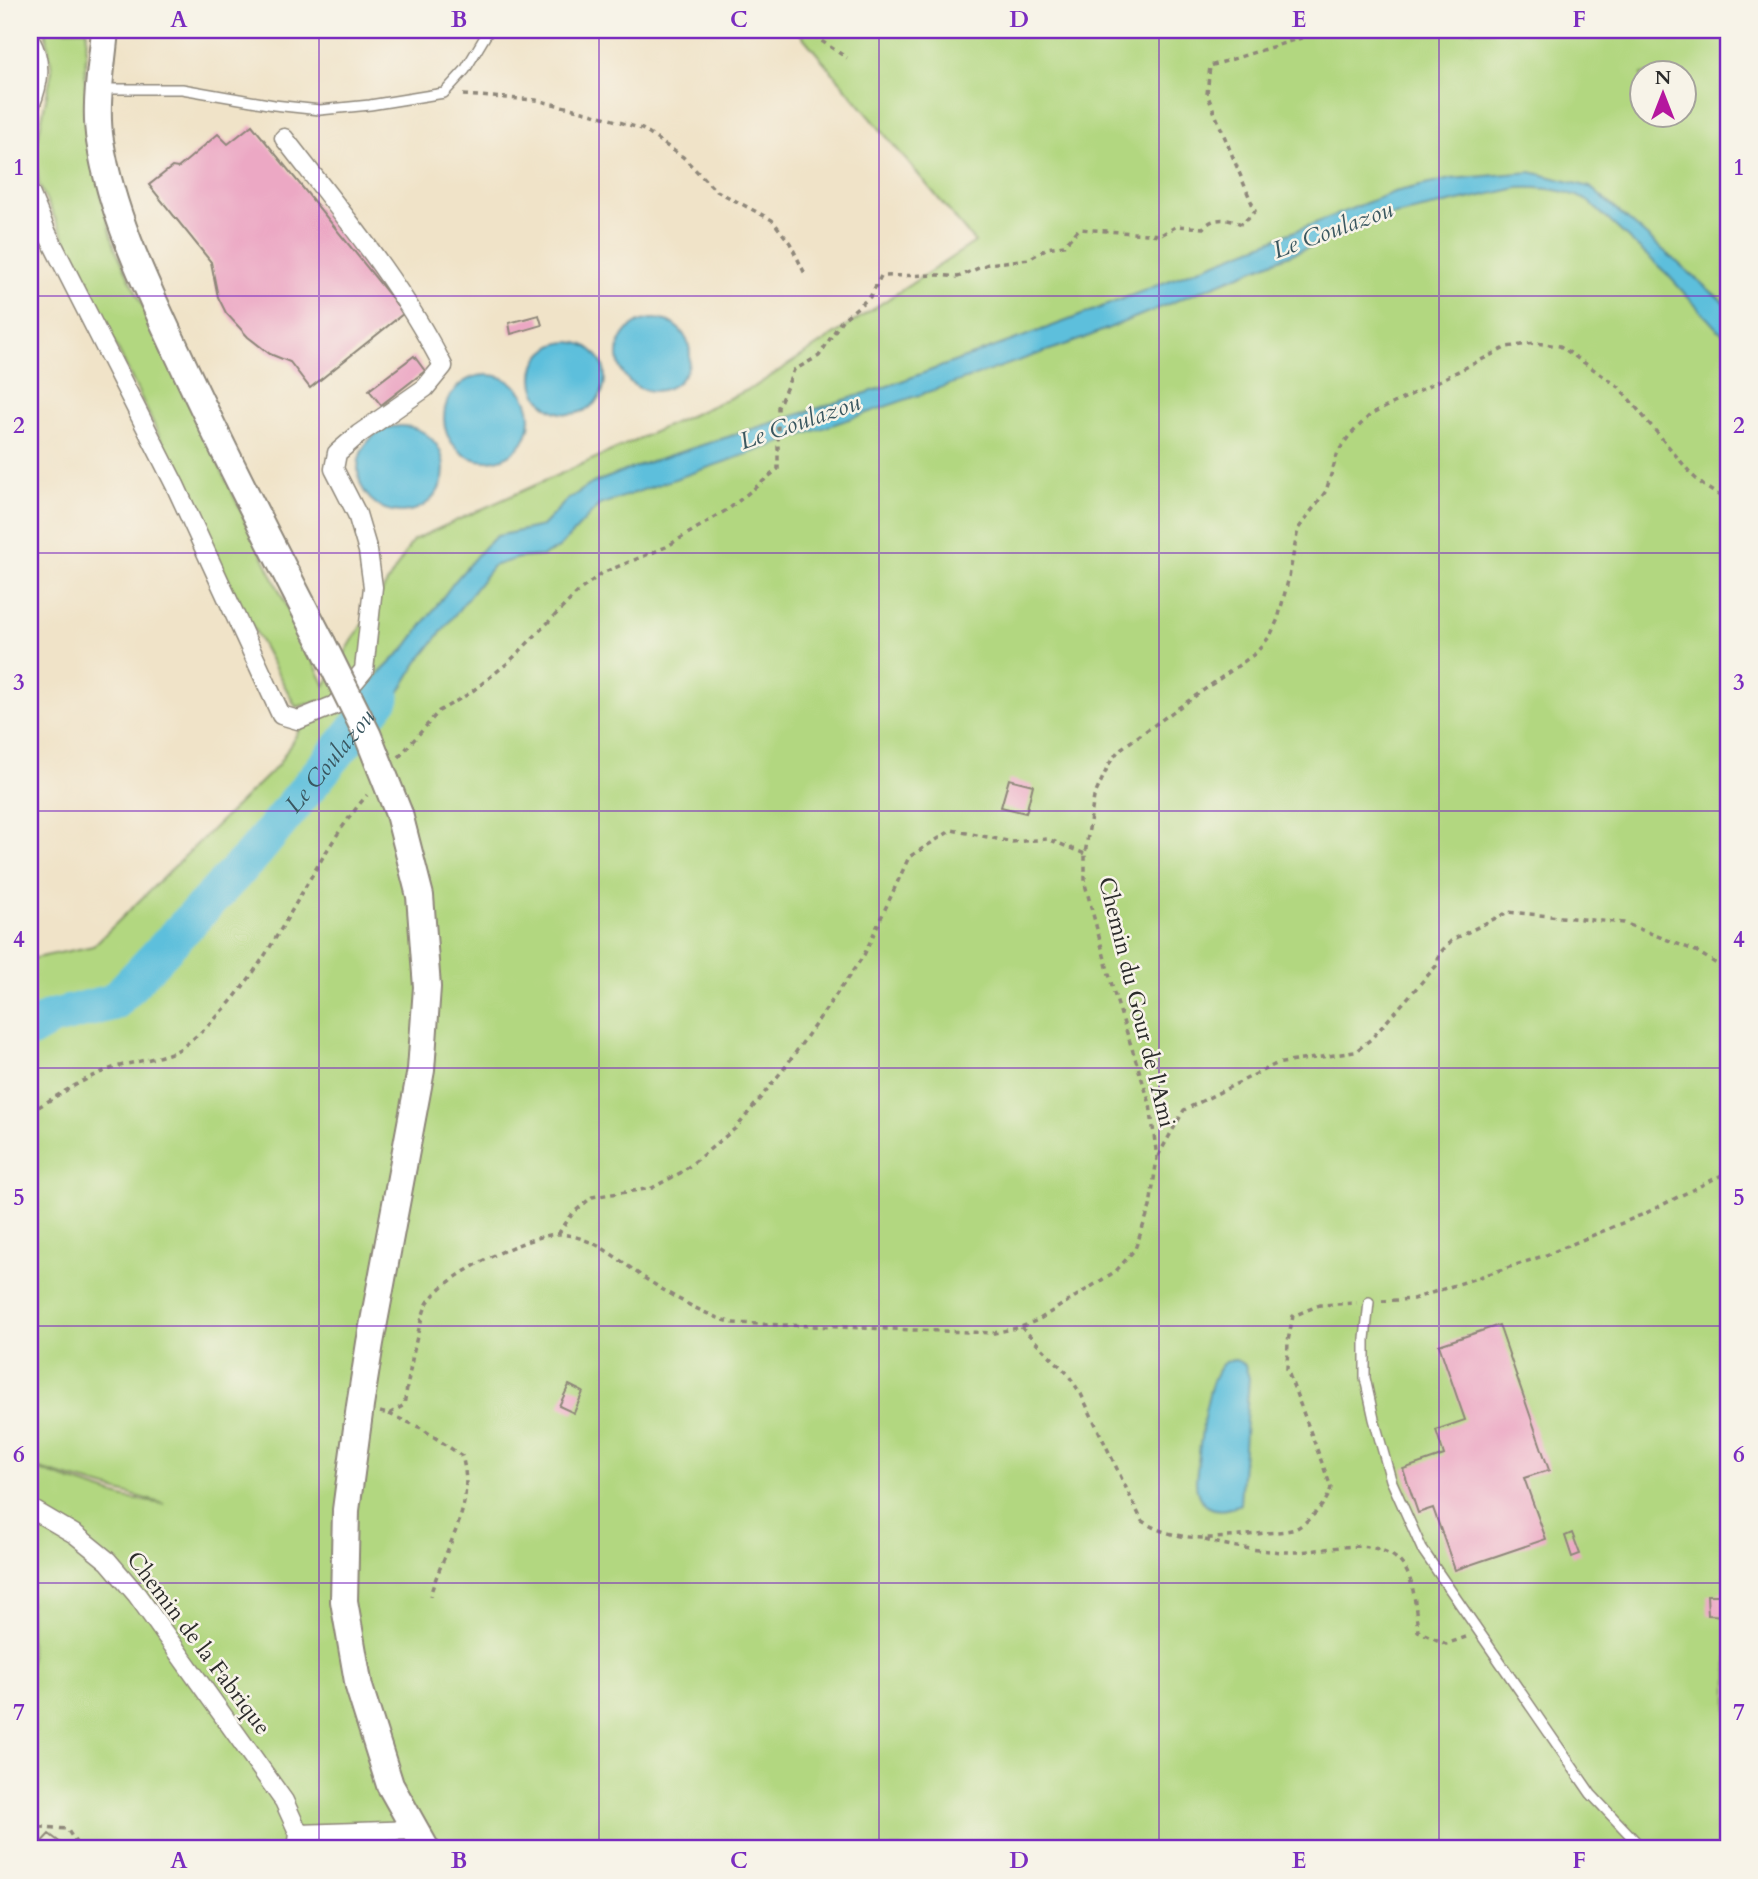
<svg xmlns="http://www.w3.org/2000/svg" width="1758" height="1879" font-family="Cardo,serif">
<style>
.green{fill:#b2d780;stroke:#6e8156;stroke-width:2;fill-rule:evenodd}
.water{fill:#5dbfdc;stroke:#447584;stroke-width:2}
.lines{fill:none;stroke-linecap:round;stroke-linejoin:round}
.river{stroke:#5dbfdc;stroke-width:37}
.building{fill:#eca8c4}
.service-casing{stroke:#8e877a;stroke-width:12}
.minor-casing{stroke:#8e877a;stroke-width:21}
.primary-casing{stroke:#8e877a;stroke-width:30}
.path{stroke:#8e877a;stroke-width:3.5;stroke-dasharray:5 5;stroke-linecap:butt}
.service{stroke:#fff;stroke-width:9}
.minor{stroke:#fff;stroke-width:18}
.primary{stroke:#fff;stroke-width:26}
.primary-bridge-casing{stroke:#8e877a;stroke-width:30;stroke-linecap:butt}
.primary-bridge{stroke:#fff;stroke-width:26}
.grid{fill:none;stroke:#7b2cbf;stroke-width:2;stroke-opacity:0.55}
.labels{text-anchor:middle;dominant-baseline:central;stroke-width:5;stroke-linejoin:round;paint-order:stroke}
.street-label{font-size:23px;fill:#2b2b2b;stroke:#f7f3e8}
.water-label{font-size:24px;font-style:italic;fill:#3a5760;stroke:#f7f3e8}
.neatline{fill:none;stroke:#7b2cbf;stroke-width:2.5}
.grid-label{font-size:23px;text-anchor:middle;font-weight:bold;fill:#7b2cbf}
</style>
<rect width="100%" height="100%" fill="#f7f3e8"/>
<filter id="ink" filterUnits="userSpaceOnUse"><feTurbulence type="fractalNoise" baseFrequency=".0143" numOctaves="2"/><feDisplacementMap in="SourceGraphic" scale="14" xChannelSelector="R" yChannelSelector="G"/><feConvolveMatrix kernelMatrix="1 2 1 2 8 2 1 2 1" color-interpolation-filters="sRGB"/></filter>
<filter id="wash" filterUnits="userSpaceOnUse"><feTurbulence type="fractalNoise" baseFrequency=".00686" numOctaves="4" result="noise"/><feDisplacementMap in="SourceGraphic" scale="28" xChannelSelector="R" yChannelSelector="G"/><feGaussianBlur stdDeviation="1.57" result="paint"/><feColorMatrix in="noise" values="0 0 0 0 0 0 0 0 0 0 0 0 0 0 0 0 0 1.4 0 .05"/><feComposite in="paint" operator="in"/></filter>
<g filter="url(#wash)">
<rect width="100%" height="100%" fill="#f0e3c8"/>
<path class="green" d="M45 30H87L85 81 102 199 115 248 325 686 413 540 754 387 975 242 797 30H1728V1849H30V959L93 946 278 765 316 702 296 707 232 588 39 185 35 152 52 70ZM1642 74H1684V116H1642ZM35 1469 36 1468 164 1504 125 1498Z"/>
<path class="water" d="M1531 172 1590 187 1728 306V337L1717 329 1667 274 1589 202C1569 190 1542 187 1518 188L1381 218 1082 339 599 505 559 548 542 556 518 558 493 566 417 663 387 713 371 734 358 704 376 677 406 647 454 582 485 546 497 536 542 526 567 500 593 483 649 462 885 387 1069 320 1394 192 1451 179Z
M618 355a36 36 0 1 1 72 0a36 36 0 1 1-72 0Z
M533 378a36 36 0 1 1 72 0a36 36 0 1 1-72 0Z
M444 418a43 43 0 1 1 86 0a43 43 0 1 1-86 0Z
M358 469a43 43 0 1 1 86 0a43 43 0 1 1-86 0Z
M1236 1360 1245 1365 1249 1378 1240 1504C1216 1517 1196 1507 1196 1480 1199 1455 1205 1375 1225 1362 1228 1361 1233 1360 1236 1360Z"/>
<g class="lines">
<path class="river" id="s1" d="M30 1030 51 1018 114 1002 256 851 382 697"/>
</g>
<g id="blocks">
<path class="building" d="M252 125 404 313 310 388 290 362 270 354 248 337 226 313 218 297 211 262 149 185 172 167 178 168 218 134 228 144Z
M539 315 542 325 511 334 509 323Z
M414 356 425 371 381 405 369 390Z
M1009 779 1033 785 1026 813 1001 807Z
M1499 1325 1549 1470 1524 1478 1546 1539 1455 1570 1433 1508 1418 1513 1403 1469 1444 1455 1436 1430 1465 1420 1439 1345Z
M569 1385 583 1392 574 1413 559 1406Z
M1572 1533 1580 1554 1572 1557 1565 1536Z
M1728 1591V1616L1708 1615 1707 1595H1719V1592Z
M49 1834 65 1846 62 1849H35Z"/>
</g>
</g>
<g filter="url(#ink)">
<use href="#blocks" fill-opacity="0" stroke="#8e877a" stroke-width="2"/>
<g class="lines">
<defs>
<path id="service" d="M101 89H182L274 105 320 110 370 105 444 93 465 70 489 30
M1369 1302 1365 1339V1378L1374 1419 1391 1480 1422 1549 1591 1794 1643 1849"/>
<path id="minor" d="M30 40C43 63 39 83 30 106
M30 193 47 233 175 485 281 715 298 720 335 705 364 670 373 587 368 551 357 514 334 469 337 453 359 434 425 388 443 366C401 283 341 212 284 138
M30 1508 76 1535 108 1561 137 1595 284 1801 299 1834 297 1849
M299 1834 415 1830"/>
<path id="primary" d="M105 30C102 66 94 105 100 141 112 216 146 285 178 354 223 451 272 547 322 643
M399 814 420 896 427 987 421 1070 370 1343 360 1406 346 1510 344 1601 359 1687 390 1785 426 1849"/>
</defs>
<use href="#service" class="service-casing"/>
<use href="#minor" class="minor-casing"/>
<use href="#primary" class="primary-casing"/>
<path class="path" d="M805 30 847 58
M463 95 536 100 591 113 642 129 683 157 715 190 772 220 790 243 805 274
M399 757 439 711 470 693 509 662 580 590 602 573 666 547 730 508 778 469V407L794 370 819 356 842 320 870 297 881 276 939 275 958 277 988 264 1029 259 1047 248 1064 245 1079 229 1161 235 1177 226 1203 228C1214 216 1228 219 1242 224L1255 211 1207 94 1210 66 1327 30
M30 1112C54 1098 84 1078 110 1069 128 1062 167 1058 181 1048 271 983 298 876 367 795
M1158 1156 1184 1110 1276 1064 1355 1052 1371 1039 1437 965 1439 954 1452 940 1508 912 1624 923 1696 951 1728 971
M558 1234 573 1213 592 1197 652 1188 682 1172 737 1127 786 1066 864 955 909 857 952 830 1012 842 1048 839 1085 854
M1382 1301 1413 1299 1546 1255 1646 1213 1728 1172
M1021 1327 1067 1373 1081 1394 1142 1521C1179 1545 1223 1538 1265 1533 1274 1532 1289 1532 1297 1528 1310 1520 1329 1502 1331 1487L1287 1369 1288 1341 1293 1316 1320 1305 1357 1303
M380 1412 389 1414 404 1405C409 1376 416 1332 426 1306 438 1278 529 1234 559 1234 566 1234 578 1237 585 1240 607 1248 624 1264 643 1277 672 1296 700 1313 733 1323L994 1333 1021 1327 1038 1320 1116 1271 1135 1249 1150 1207 1157 1158 1150 1104 1114 993 1085 884V854L1094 797 1109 764 1119 750 1256 653 1270 636 1278 619 1289 577 1298 529 1326 491 1338 452 1349 436 1370 415 1507 347 1535 343 1560 346 1619 387 1693 476 1704 486 1728 501
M389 1414 421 1428 462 1456C477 1509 444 1547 430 1596
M1205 1540C1232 1547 1259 1551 1286 1552 1321 1554 1367 1534 1397 1559 1416 1575 1415 1609 1418 1631L1446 1644 1466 1637
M30 1826 67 1829 80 1849"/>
<use href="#service" class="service"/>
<use href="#minor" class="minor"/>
<use href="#primary" class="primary"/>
<defs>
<path id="primary-bridge" d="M322 643 368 736 399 814"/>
</defs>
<use href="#primary-bridge" class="primary-bridge-casing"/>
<use href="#primary-bridge" class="primary-bridge"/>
</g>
</g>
<path class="grid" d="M319 30V1849M599 30V1849M879 30V1849M1159 30V1849M1439 30V1849M30 296H1728M30 553H1728M30 811H1728M30 1068H1728M30 1326H1728M30 1583H1728"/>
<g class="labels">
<g class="street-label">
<text transform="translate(1137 1002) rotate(76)">Chemin du Gour de l'Ami</text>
<text transform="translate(199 1643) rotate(53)">Chemin de la Fabrique</text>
</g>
<g class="water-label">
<text transform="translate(1333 230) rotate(-20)">Le Coulazou</text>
<text transform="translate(800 422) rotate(-19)">Le Coulazou</text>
<text stroke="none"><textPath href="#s1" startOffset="413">Le Coulazou</textPath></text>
</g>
</g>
<rect width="1758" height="1879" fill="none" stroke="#f7f3e8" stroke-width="77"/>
<g transform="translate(1663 94)"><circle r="33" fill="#f7f3e8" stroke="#a5a39c" stroke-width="2"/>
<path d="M0-5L12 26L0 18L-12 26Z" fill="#b5179e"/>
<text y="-10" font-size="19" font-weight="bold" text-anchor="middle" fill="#2b2b2b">N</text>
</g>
<rect x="38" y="38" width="1682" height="1802" class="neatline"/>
<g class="grid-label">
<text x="179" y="27">A</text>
<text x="459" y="27">B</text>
<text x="739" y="27">C</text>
<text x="1019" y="27">D</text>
<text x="1299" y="27">E</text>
<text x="1579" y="27">F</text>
<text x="19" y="175">1</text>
<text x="1739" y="175">1</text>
<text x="19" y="433">2</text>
<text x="1739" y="433">2</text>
<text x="19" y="690">3</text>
<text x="1739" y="690">3</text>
<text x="19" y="947">4</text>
<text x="1739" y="947">4</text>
<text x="19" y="1205">5</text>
<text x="1739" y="1205">5</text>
<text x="19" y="1462">6</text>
<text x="1739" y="1462">6</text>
<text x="19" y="1720">7</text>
<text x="1739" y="1720">7</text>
<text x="179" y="1868">A</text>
<text x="459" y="1868">B</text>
<text x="739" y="1868">C</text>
<text x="1019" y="1868">D</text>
<text x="1299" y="1868">E</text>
<text x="1579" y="1868">F</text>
</g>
</svg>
